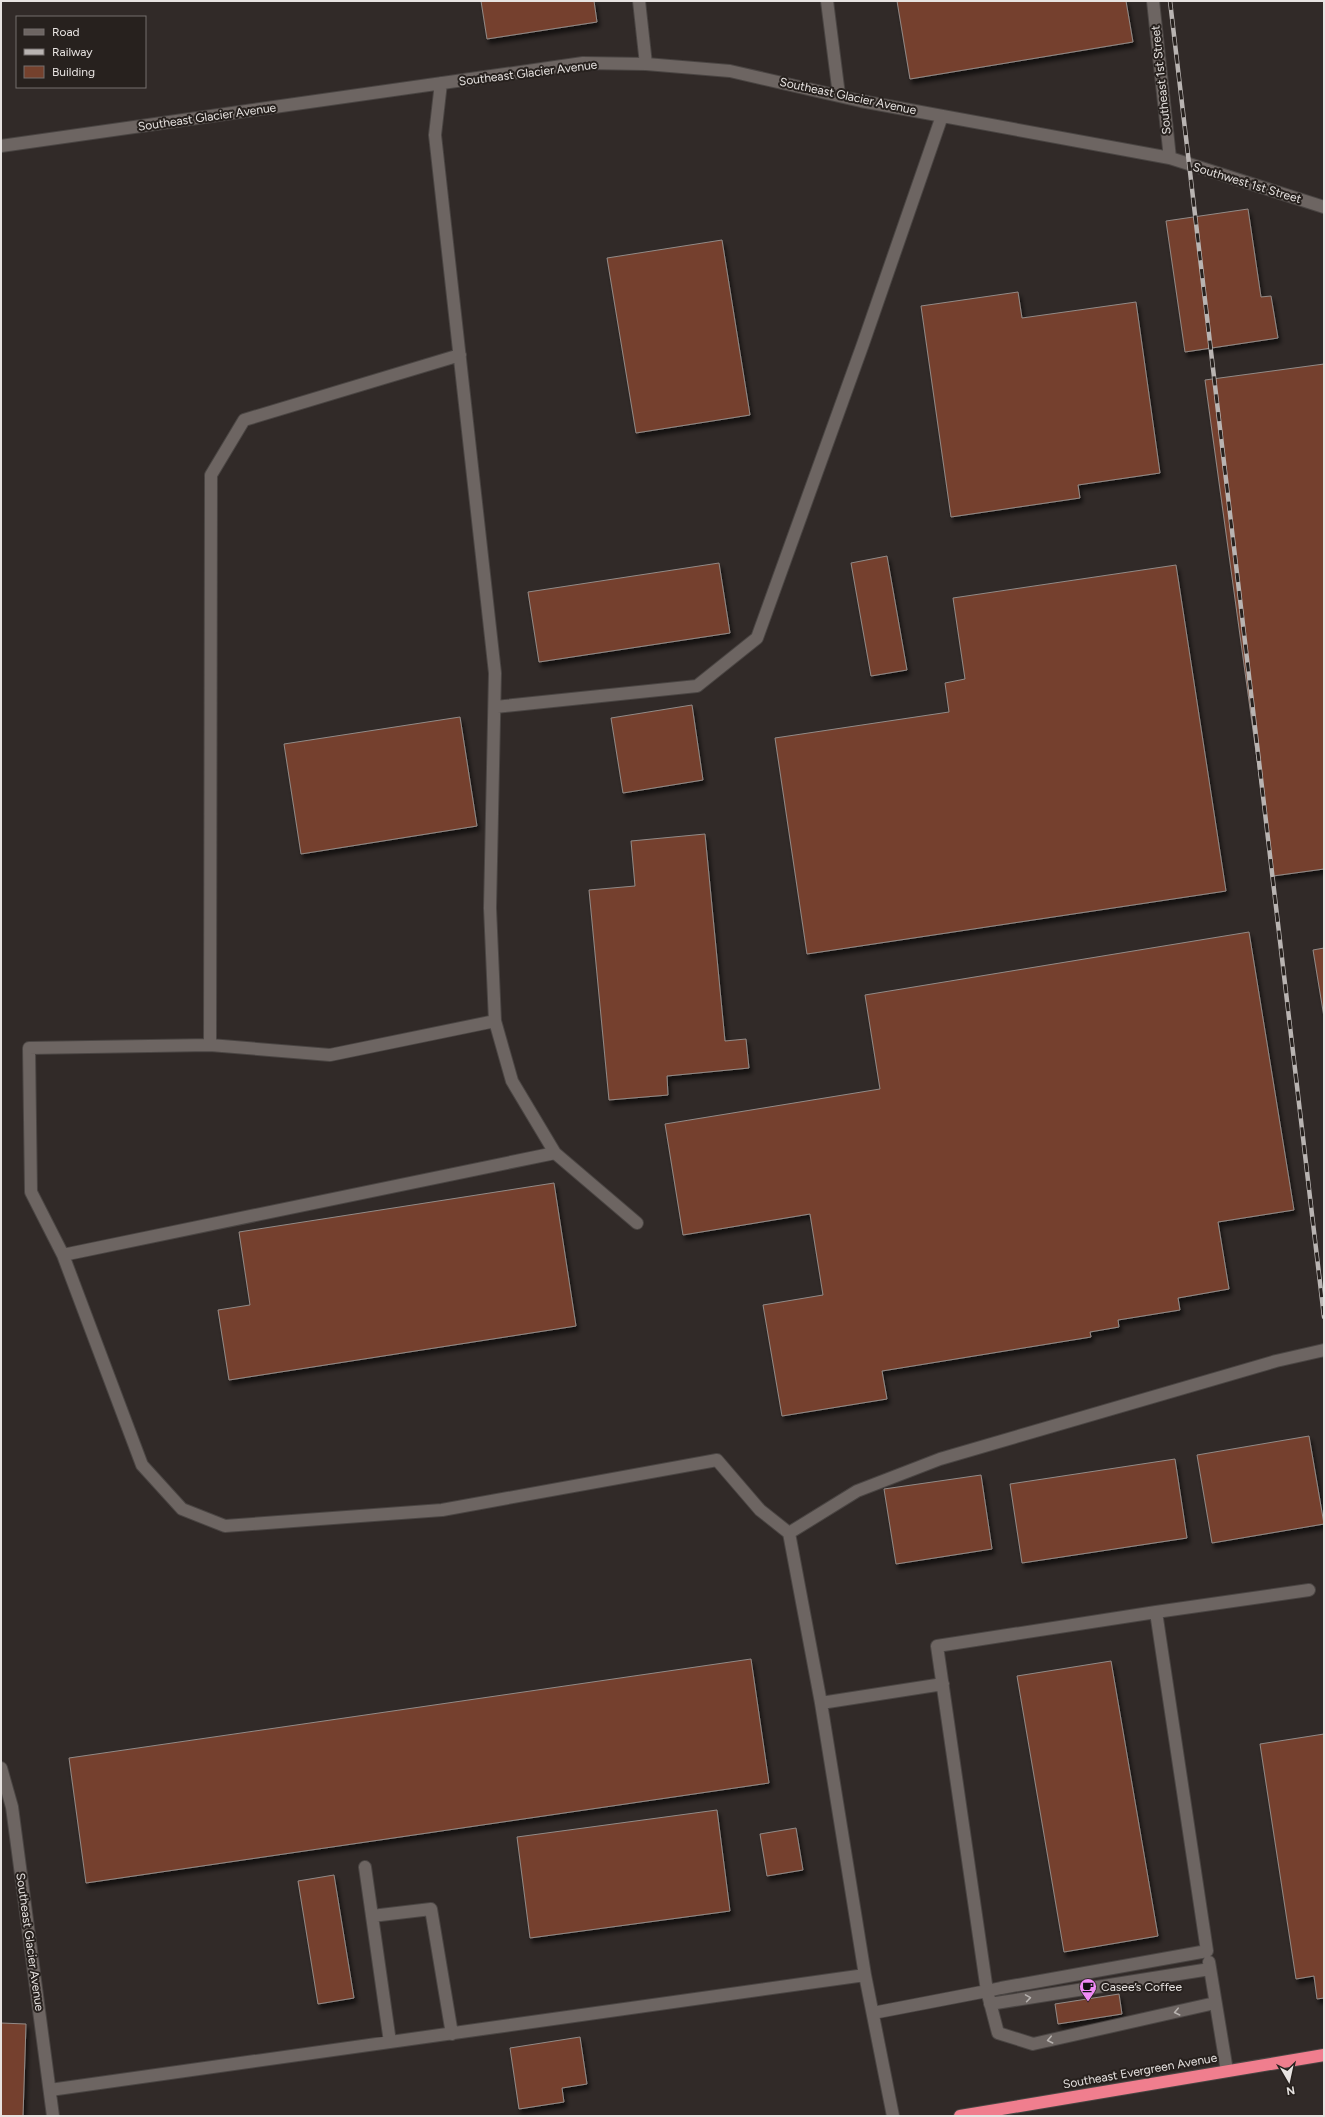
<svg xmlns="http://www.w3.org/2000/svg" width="1325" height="2117" font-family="Figtree,sans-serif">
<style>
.building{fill:#75412d;stroke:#928a87;filter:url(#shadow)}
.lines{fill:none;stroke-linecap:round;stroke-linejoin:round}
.minor-casing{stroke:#4a4543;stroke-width:14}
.highway-casing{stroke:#4a4543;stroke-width:14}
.minor{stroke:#6d6562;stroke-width:12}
.highway{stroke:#f07e8e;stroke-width:12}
.rail-casing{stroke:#b9b4b2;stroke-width:4.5}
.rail{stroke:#27211e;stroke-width:3;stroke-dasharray:9;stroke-linecap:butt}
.oneway{stroke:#b6b1ae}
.labels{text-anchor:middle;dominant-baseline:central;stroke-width:4;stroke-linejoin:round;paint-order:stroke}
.street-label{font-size:12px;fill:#e7e3e1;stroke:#27211e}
.poi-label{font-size:12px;fill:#e7e3e1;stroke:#27211e;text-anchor:start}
</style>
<defs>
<filter id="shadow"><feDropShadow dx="2.5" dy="4.5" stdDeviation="2" flood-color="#0009"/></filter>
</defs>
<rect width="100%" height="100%" fill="#312a28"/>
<path class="building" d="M481 1H594L597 22 487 39Z
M897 1H1126L1133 42 910 79Z
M1248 209 1261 297 1271 296 1278 338 1185 352 1166 221Z
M722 240 750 415 636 433 607 258Z
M1018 292 1022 318 1136 302 1160 473 1078 485 1080 498 951 517 921 306Z
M1324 364V869L1273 876 1205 380Z
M887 556 907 670 871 676 851 563Z
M719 563 730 633 539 662 528 592Z
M1176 565 1226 891 807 954 775 738 949 712 945 683 965 679 953 598Z
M692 705 703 780 623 793 611 718Z
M460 717 477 826 301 854 284 744Z
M705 834 725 1041 746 1039 749 1068 667 1076 668 1095 609 1100 589 890 635 886 631 841Z
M1249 932 1294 1210 1218 1222 1229 1289 1178 1298 1180 1310 1118 1320 1119 1327 1090 1332 1091 1337 882 1371 887 1399 782 1416 763 1305 823 1295 810 1214 683 1235 665 1124 880 1089 865 995Z
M1324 948V1017L1313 950Z
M554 1183 576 1326 229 1380 218 1310 250 1305 239 1232Z
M1309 1436 1324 1524 1212 1543 1197 1455Z
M1175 1459 1187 1538 1022 1563 1010 1484Z
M981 1475 992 1549 896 1564 884 1489Z
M751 1659 769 1783 86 1883 69 1758Z
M1111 1661 1158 1936 1064 1952 1017 1676Z
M1324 1734V1998L1317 1999 1314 1976 1296 1979 1260 1744Z
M717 1810 730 1911 530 1938 517 1837Z
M796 1828 803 1870 767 1876 760 1834Z
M334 1875 354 1998 318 2004 298 1881Z
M1119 1994 1122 2014 1058 2024 1055 2004Z
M1 2023 26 2024 23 2116H1Z
M580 2037 587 2084 562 2088 564 2102 519 2109 510 2048Z"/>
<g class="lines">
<defs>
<path id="minor" d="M639 1 646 64
M827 1 839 95
M1153 1 1170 158
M441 83 435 135 495 673 490 908 495 1021 512 1081 555 1153 637 1223
M1 146 583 63 646 64 730 71 861 101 1170 158 1324 207
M460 355 244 420 211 475 210 1045 330 1055 495 1021
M495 707 697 686 757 638 863 344 942 116
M555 1153 63 1255 142 1465 182 1509 225 1526 442 1510 717 1460 760 1510 789 1533
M63 1255 31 1192 29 1048 210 1045
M1156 1612 1309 1590
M821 1703 943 1684
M1 1768 12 1807 53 2116
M365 1867 390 2042
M372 1916 431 1909 452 2034
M1209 1962 1227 2071
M865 1975 893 2116
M990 2004 1210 1969
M873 2013 987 1991 1001 1988 1207 1951 1156 1612 937 1646 987 1991 998 2033 1033 2044 1215 2003
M50 2090 865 1975 821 1703 789 1533 857 1491 940 1459 1276 1361 1324 1350"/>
<path id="highway" d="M960 2116 1324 2055"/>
</defs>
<use href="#minor" class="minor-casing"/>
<use href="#highway" class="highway-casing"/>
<use href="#minor" class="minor"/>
<use href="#highway" class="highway"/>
<defs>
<path id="rail" d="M1170 1 1324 1317"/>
</defs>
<use href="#rail" class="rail-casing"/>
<use href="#rail" class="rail"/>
</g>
<defs><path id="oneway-chevron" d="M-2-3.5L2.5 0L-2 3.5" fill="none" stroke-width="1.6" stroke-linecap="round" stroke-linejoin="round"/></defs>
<g class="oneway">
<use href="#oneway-chevron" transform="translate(1028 1998) rotate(-9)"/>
<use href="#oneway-chevron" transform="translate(1177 2012) rotate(167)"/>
<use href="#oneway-chevron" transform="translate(1050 2040) rotate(167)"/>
</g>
<defs>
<symbol id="cafe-pin" viewBox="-11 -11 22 30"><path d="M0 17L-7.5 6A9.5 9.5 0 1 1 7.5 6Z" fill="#f08bf6" stroke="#27211e"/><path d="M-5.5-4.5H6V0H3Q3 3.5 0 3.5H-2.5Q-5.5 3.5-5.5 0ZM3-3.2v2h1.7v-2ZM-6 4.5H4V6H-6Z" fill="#111"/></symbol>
</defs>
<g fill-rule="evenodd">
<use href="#cafe-pin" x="1078" y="1977" width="20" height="27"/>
</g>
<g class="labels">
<g class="street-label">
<text transform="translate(528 73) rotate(-7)">Southeast Glacier Avenue</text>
<text transform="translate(1161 80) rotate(-96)">Southeast 1st Street</text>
<text transform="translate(848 96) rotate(12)">Southeast Glacier Avenue</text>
<text transform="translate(207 117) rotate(-8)">Southeast Glacier Avenue</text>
<text transform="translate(1247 183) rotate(17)">Southwest 1st Street</text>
<text transform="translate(30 1942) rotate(82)">Southeast Glacier Avenue</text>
<text transform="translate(1140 2071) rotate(-10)">Southeast Evergreen Avenue</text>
</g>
<g class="poi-label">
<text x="1101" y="1987">Casee’s Coffee</text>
</g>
</g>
<rect width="1325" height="2117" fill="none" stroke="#e7e3e1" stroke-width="4"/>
<rect x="16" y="16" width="130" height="72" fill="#27211e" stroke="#746f6c"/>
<rect x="24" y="29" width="20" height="6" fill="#6d6562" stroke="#746f6c"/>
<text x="52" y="36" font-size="12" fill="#e7e3e1">Road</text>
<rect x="24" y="49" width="20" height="6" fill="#b9b4b2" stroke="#746f6c"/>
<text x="52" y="56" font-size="12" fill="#e7e3e1">Railway</text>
<rect x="24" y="66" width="20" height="12" fill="#75412d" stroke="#746f6c"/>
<text x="52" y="76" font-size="12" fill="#e7e3e1">Building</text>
<g transform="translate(1289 2081) rotate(171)" stroke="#27211e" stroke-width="3" paint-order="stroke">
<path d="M0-3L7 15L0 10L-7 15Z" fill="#e7e3e1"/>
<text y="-6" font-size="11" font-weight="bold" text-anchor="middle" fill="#e7e3e1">N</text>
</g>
</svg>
